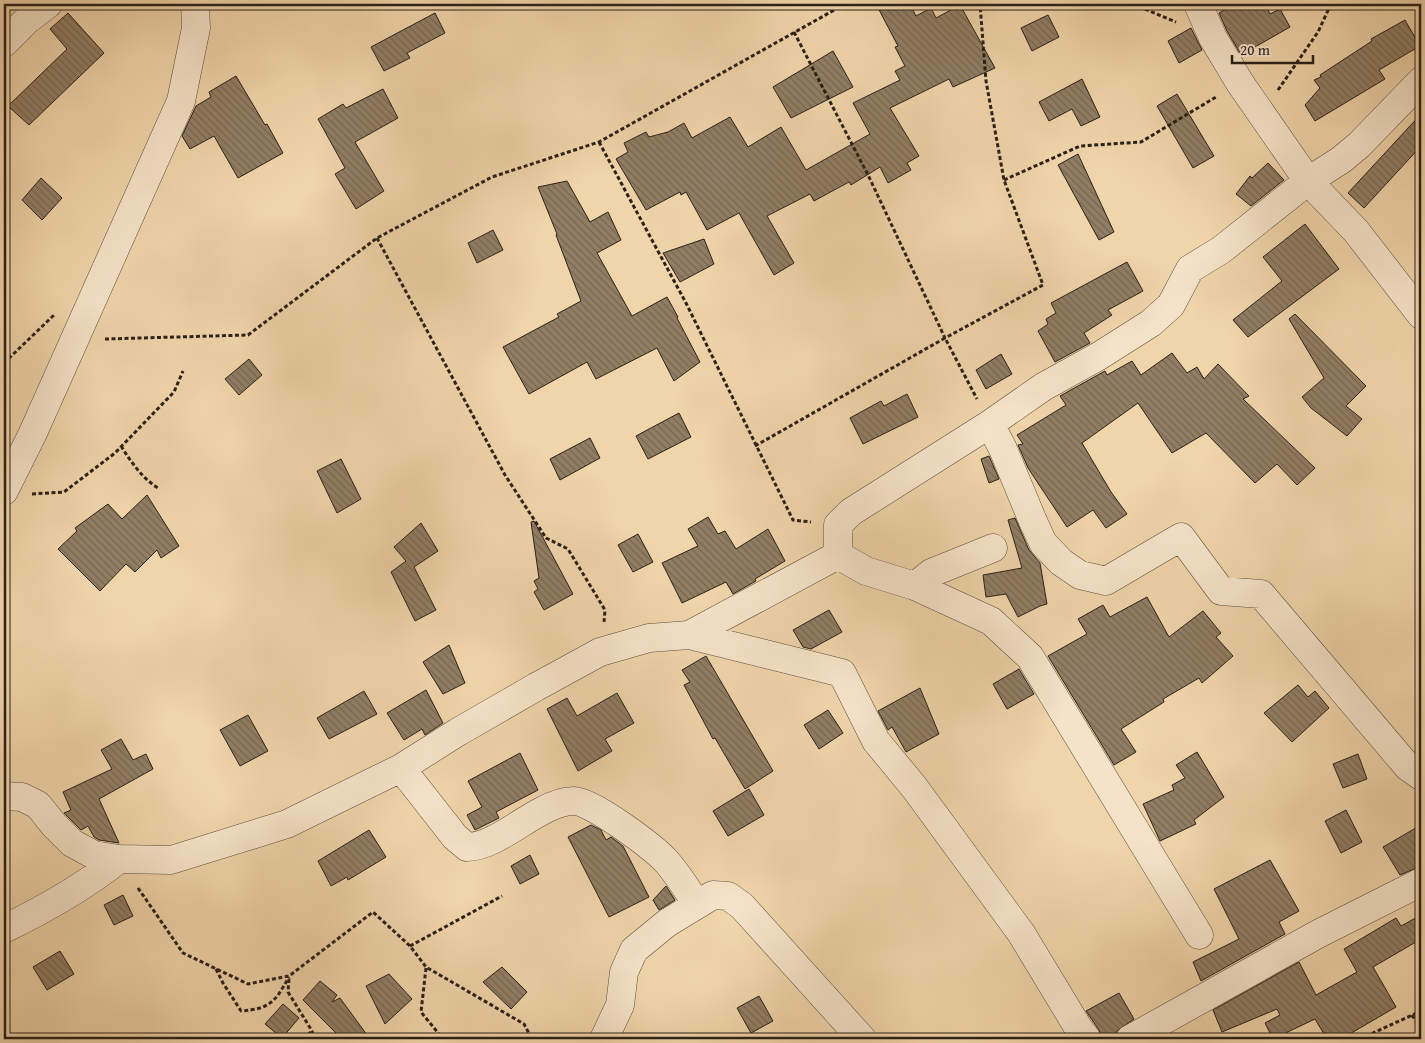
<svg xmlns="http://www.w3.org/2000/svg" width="1425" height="1043" font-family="'Gentium Book Plus',serif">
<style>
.building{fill:url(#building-back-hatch);stroke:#2b2018}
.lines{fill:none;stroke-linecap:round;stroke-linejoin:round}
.minor-casing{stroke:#5c4d3c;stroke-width:29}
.path{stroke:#2b2018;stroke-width:3;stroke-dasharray:4 2.5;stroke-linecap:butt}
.minor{stroke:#f5e3c8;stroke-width:28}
</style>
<defs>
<pattern id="building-back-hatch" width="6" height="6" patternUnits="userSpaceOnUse" patternTransform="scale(1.25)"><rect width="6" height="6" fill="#917e64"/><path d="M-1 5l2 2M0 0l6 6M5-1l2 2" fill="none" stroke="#776751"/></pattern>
</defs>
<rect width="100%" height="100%" fill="#f0d4aa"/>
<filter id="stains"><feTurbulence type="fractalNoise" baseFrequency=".004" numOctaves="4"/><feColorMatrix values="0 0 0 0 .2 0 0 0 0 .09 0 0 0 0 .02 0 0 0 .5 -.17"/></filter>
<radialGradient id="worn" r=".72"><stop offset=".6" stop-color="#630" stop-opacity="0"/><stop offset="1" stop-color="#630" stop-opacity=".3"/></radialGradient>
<path class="building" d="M876 4H910L916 16 931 8 936 18 960 5 995 68 953 87 949 79 890 108 919 156 907 163 911 170 888 183 880 167 851 185 849 182 814 201 810 194 767 216 794 263 774 275 739 213 707 230 686 192 681 195 680 192 646 210 616 159 628 152 624 143 646 132 649 137 668 132 684 123 692 138 730 117 748 147 781 127 806 170 870 134 853 103 900 80 895 71 905 66 895 47 898 46Z
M1235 4H1265L1270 14 1280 9 1290 27 1241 55 1227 31 1219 13Z
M68 13 104 53 29 125 8 106 67 49 50 29Z
M435 13 445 33 407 53 410 58 384 71 371 47Z
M1048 15 1059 37 1032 51 1021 28Z
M1405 20 1420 46 1379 70 1385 79 1315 121 1305 105 1320 88 1314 80 1321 77 1320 75 1372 41 1371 39Z
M1191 28 1202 50 1179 63 1168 41Z
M833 51 853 87 791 118 773 87Z
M236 76 265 125 267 124 283 153 238 178 214 136 190 149 182 136 196 106 211 97 209 92Z
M1082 79 1100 117 1081 126 1072 109 1049 121 1039 102Z
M383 89 398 118 355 142 384 191 356 209 335 174 345 168 318 119 343 104 346 108Z
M1177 94 1214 156 1193 168 1157 106Z
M1421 114V146L1364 208 1348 193Z
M1078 154 1114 232 1099 240 1058 165Z
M1268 163 1284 180 1251 206 1236 194 1250 176 1252 178Z
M41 178 62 198 42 220 22 200Z
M567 181 590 222 608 212 621 240 597 253 632 316 667 297 678 317 677 318 700 362 674 381 657 348 596 379 587 362 529 394 503 347 559 317 557 314 581 301 556 235 557 234 538 187Z
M1305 224 1339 269 1248 337 1233 320 1282 281 1263 257Z
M493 230 503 250 477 263 468 243Z
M704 239 714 264 680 282 663 253Z
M1127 262 1143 291 1108 310 1112 315 1084 333 1090 343 1055 362 1038 331 1048 324 1046 319 1056 313 1051 303Z
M1295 314 1366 386 1346 406 1362 419 1347 436 1311 408 1302 397 1324 378 1289 319Z
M1172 353 1187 373 1197 367 1204 379 1218 364 1249 396 1243 399 1315 468 1297 485 1277 464 1255 483 1206 433 1172 453 1138 403 1082 443 1111 492 1127 514 1106 528 1093 510 1067 527 1028 468 1018 445 1023 444 1017 435 1066 405 1060 396 1105 371 1107 375 1132 361 1141 375Z
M1001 354 1012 374 986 389 976 370Z
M249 359 262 375 239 395 225 379Z
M907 394 918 417 863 444 850 418 881 401 884 406Z
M679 413 691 437 648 459 636 436Z
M590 438 600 458 560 480 550 459Z
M989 456 999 479 989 483 981 459Z
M341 459 361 499 337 513 317 471Z
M147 495 179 546 161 558 157 550 135 572 126 564 100 591 58 549 77 531 75 528 108 504 122 519Z
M708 517 718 534 725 531 736 549 768 529 785 561 755 579 756 581 733 594 726 582 682 603 662 563 698 546 688 529Z
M1015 518 1029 550 1040 563 1047 604 1040 606 1018 617 1006 594 986 597 983 575 1022 568 1008 520Z
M534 521 573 594 544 610 534 592 538 589 534 581 539 578 531 522Z
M421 523 438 551 414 567 436 610 415 621 391 572 406 561 394 547Z
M638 534 653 562 633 572 618 545Z
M1147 597 1169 637 1203 611 1221 633 1216 637 1233 656 1202 683 1199 678 1163 699 1164 702 1121 729 1136 752 1114 765 1048 656 1087 634 1078 619 1103 605 1110 617Z
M829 610 842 632 811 649 803 647 793 630Z
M449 645 465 683 443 694 423 662Z
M706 656 773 771 745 789 715 738 713 739 684 685 690 682 682 670Z
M1019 669 1034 694 1007 709 993 684Z
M1298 685 1308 697 1315 691 1329 708 1292 742 1264 713Z
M920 688 939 734 906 752 892 727 888 730 878 711Z
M426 690 443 723 425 735 422 729 404 740 387 713Z
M364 691 377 714 329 739 317 718Z
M617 693 634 723 605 739 612 751 578 771 547 709 567 698 577 716Z
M828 710 843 733 819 749 804 725Z
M248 715 268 751 240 766 220 730Z
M121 739 133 760 146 754 153 769 99 799 119 843 99 840 94 837 88 826 81 830 64 813 71 810 63 792 112 769 101 750Z
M1197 752 1224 797 1194 820 1196 824 1160 841 1143 804 1174 790 1172 785 1185 778 1176 765Z
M520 753 538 790 496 812 499 818 475 830 467 815 482 807 468 781Z
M1358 754 1367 779 1343 788 1333 764Z
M749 789 764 815 728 836 713 811Z
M1346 810 1362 842 1341 853 1325 821Z
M591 825 601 830 606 840 611 837 623 846 649 897 609 917 568 837Z
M1421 825V866L1400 875 1383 847Z
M369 830 386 857 348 880 347 877 331 886 318 861Z
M530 855 539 874 520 884 511 866Z
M1270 860 1299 911 1279 922 1285 934 1201 981 1193 962 1239 939 1214 889Z
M666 886 675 900 659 910 653 900Z
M123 895 133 916 114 925 104 905Z
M1421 915V939L1373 967 1396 1007 1341 1039H1327L1315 1019 1273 1039 1265 1023 1280 1015 1277 1009 1222 1032 1213 1010 1299 962 1316 995 1357 972 1344 949 1396 918 1401 926Z
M60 951 74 974 47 990 33 967Z
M502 967 527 992 511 1009 483 982Z
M389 974 412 999 385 1024 366 986Z
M320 981 337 995 332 1002 340 998 370 1039H342L303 1000Z
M1119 993 1134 1019 1117 1031 1114 1039H1102L1099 1030 1086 1011Z
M759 996 773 1021 751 1033 737 1008Z
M283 1004 299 1018 282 1038 265 1024Z"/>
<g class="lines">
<defs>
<path id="minor" d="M1198 4 1213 38 1240 83 1308 181 1356 231 1421 315
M4 43 27 20 48 4
M990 424 1003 449 1032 519 1043 543 1061 562 1080 575 1106 581 1181 537 1221 591 1261 594 1408 767 1421 776
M4 491 32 435 181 101 196 28 195 4
M838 555 866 571 915 586 991 621 1030 657 1199 935
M915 586 931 573 993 548
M689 635 842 673 876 741 914 787 1021 933 1079 1029 1087 1039
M401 768 458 732 536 687 600 652 649 638 689 635 838 555V525L851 512 990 424 1043 387 1099 356 1151 323 1171 305 1190 269 1221 250 1308 181 1341 160 1359 145 1421 81
M4 796 22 797 38 805 54 825 72 843 94 855 119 859 171 860 287 824 401 768 455 837 467 847C491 847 520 822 542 811 551 806 563 801 574 801 592 801 653 847 666 861 678 874 687 890 697 904
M4 929C45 909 83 888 119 859
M604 1039 620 1005 624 972 634 950 667 923 713 895 728 896 742 906 862 1039
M1130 1039 1318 934 1421 882"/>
</defs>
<use href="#minor" class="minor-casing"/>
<path class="path" d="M1133 4 1176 22
M794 32 869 177 945 338 1043 285 1004 180 986 81 980 4
M1278 90 1318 32 1331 4
M599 142 686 303 793 520 811 522
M1004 180 1080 146 1141 142 1216 97
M377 238 505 475 546 538 568 549 605 610 604 622
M105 339 248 335 377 238 492 177 599 142 845 4
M4 363 54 315
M121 446C131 462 142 478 158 488
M755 446 945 338 977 399
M32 494 64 492 115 453 174 392 183 371
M138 888 183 953 248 984 289 976 373 912 410 946 426 967 524 1024 532 1039
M410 946 502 896
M426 968 421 1012 443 1039
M216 969 223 983 241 1011C270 1009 275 1002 289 977
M289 979 288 992 312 1031 314 1039
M1412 1015 1421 1029
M303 1039 312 1031
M1360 1039 1421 1011"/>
<use href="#minor" class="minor"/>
</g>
<rect width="1425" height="1043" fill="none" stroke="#f0d4aa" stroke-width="20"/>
<rect x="5" y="5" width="1415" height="1033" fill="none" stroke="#2b2018" stroke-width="2.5"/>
<rect x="10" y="10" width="1405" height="1023" fill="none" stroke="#2b2018"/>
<path d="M1232 55v8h81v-8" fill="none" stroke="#2b2018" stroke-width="2.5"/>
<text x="1240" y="55" font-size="15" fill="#2b2018" stroke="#f5e3c8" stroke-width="4" paint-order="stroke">20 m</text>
<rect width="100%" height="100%" filter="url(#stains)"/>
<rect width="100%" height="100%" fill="url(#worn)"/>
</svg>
